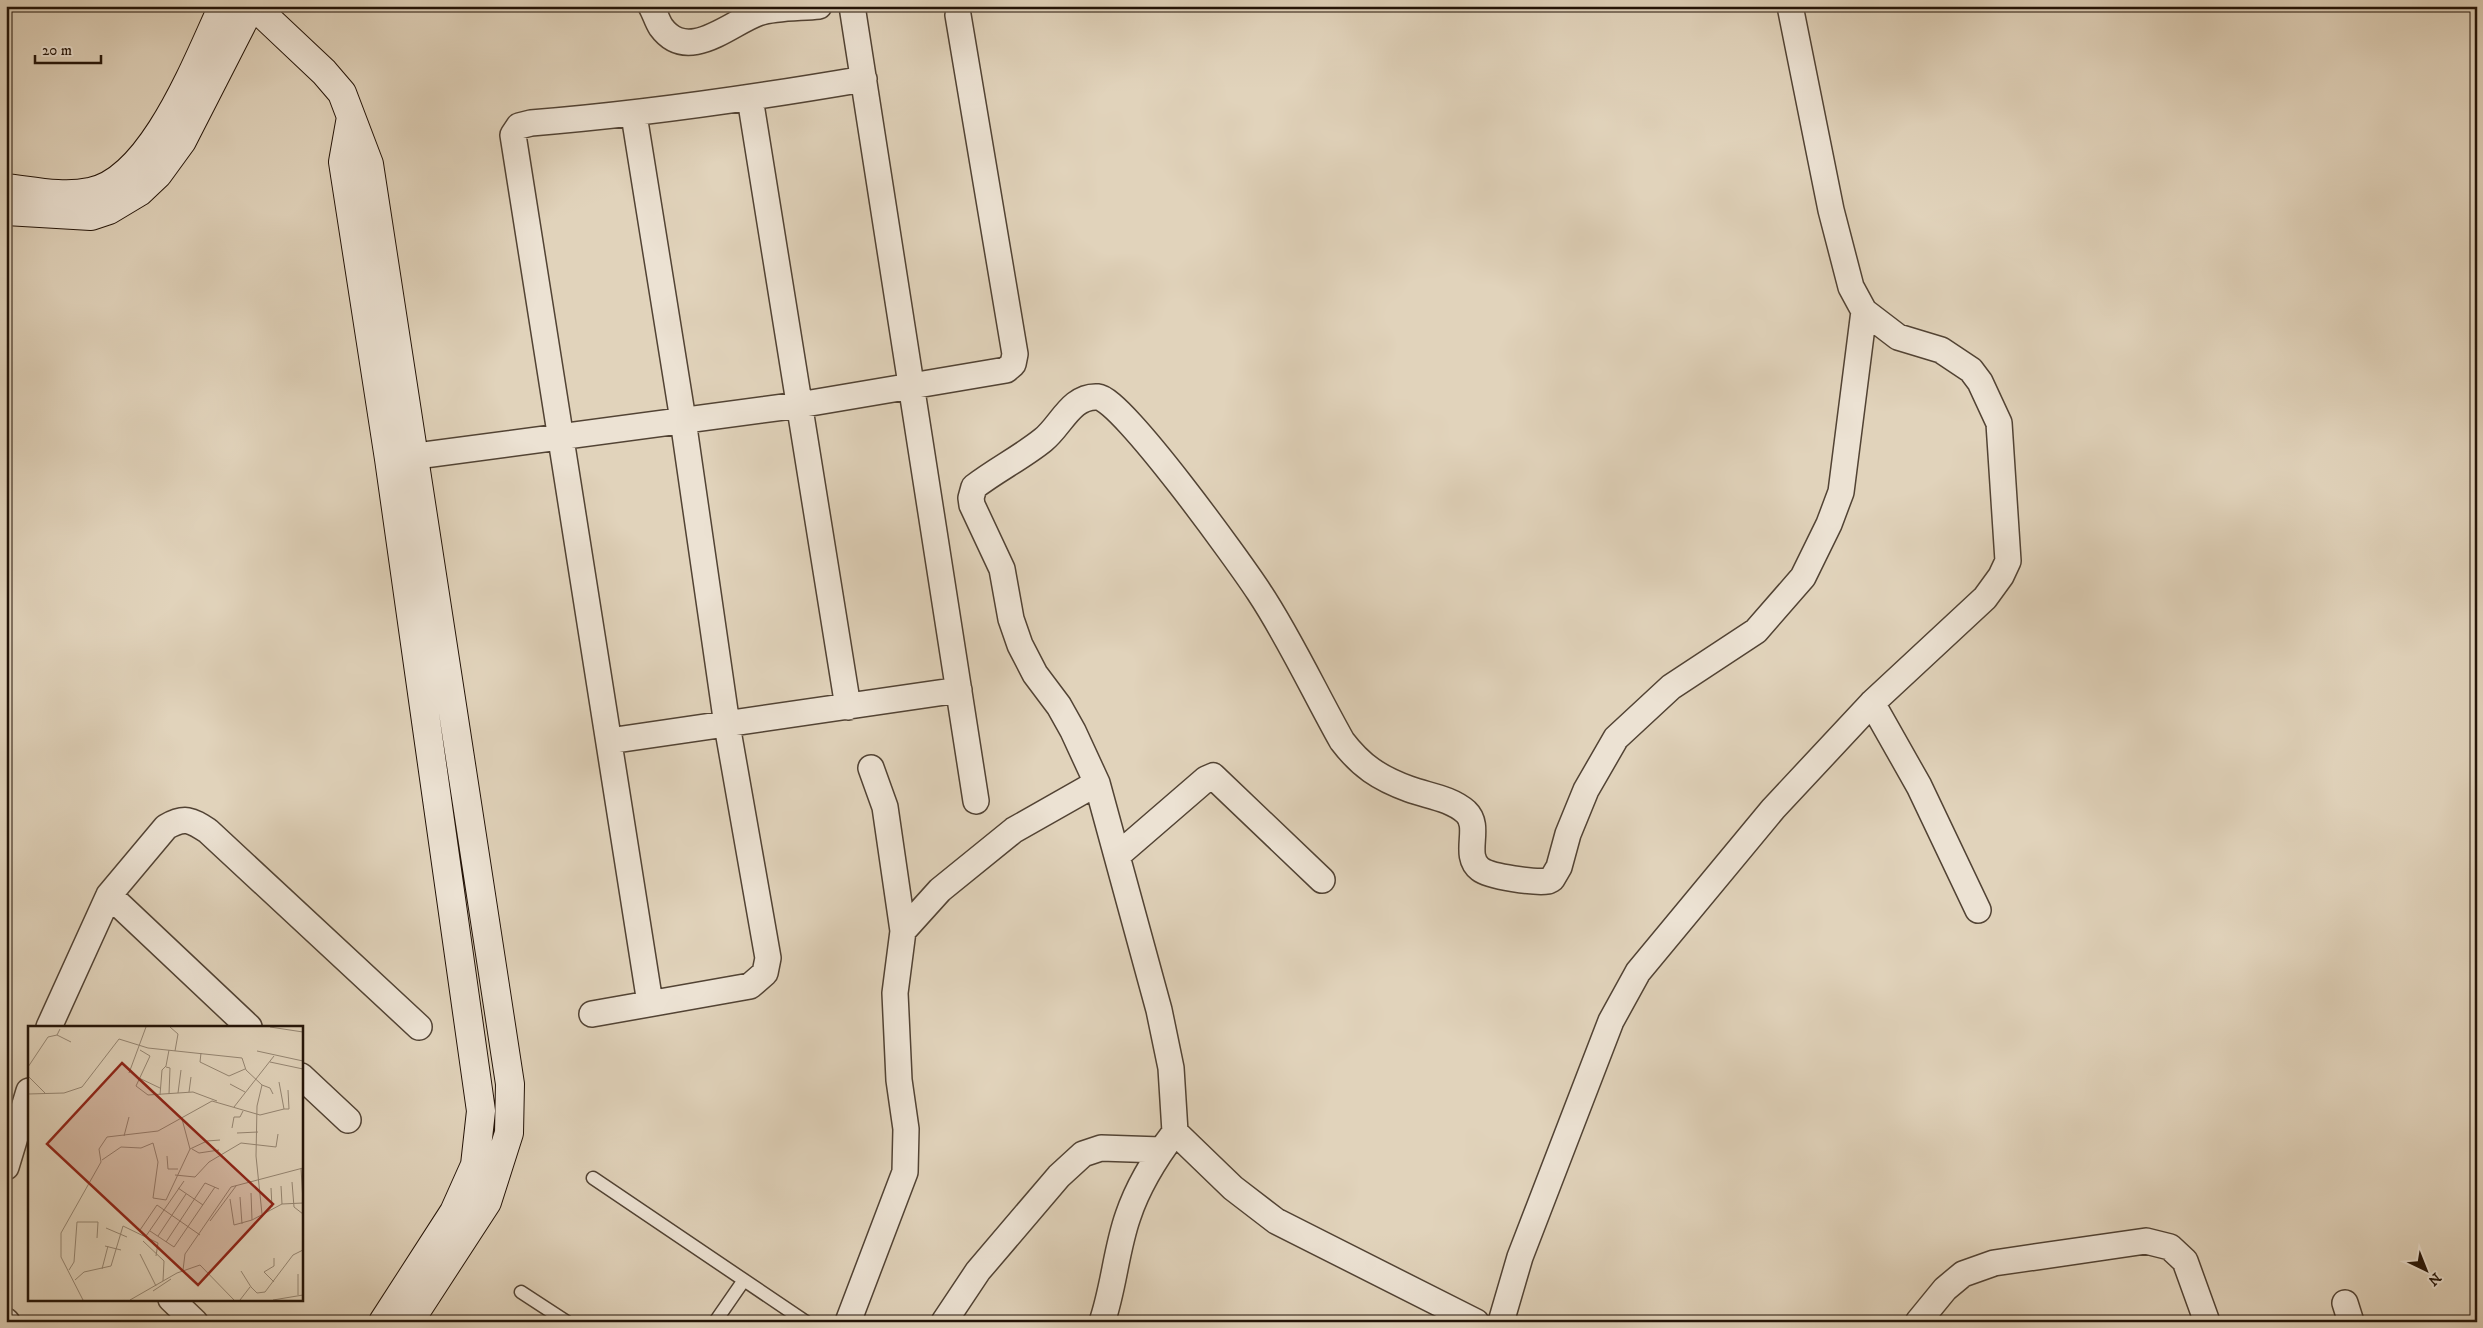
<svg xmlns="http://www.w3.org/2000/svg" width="2483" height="1328" font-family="'IM FELL DW Pica',serif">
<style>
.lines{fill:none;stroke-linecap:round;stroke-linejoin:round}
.lane-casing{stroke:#524334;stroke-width:15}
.street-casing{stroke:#524334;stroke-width:28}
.secondary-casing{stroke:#231307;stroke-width:30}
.lane{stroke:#ece2d3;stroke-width:12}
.street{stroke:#ece2d3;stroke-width:25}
.secondary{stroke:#ece2d3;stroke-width:28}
.inset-road{fill:none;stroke:#958673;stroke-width:1}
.view{fill:#8f2418;fill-opacity:0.15;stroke:#8f2418;stroke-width:2.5}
.inset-edge{fill:none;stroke:#231307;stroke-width:2.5}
</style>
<rect width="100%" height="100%" fill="#e1d3bb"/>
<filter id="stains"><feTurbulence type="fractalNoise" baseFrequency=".004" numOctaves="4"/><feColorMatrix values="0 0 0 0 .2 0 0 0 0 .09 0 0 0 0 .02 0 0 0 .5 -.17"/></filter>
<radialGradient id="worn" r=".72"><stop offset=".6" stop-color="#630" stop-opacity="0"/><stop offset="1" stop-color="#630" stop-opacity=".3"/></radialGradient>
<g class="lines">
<defs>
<path id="lane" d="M593 1178 806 1322
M521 1292 567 1322
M715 1322 744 1280"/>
<path id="street" d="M651 6C655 13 657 21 661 27 688 64 730 23 758 13 776 7 800 8 819 6
M852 6 976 801
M750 98 848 707
M394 459 799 405 1006 370 1013 364 1015 354 958 15
M1872 703 1919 786 1978 910
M609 741 959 690
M871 768 885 807 903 931
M1118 855 1206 779 1213 776 1322 880
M109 895 249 1027
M650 1003 513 135 519 126 531 123C643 114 753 98 864 79
M592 1014 750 986 765 973 768 958 727 725 683 420 634 115
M49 1027 109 895 166 827C185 816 191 820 208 831L419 1027
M301 1076 348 1120
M1175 1132 1233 1188 1276 1221 1476 1322
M6 1167 29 1091
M171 1299 195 1322
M2345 1303 2351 1322
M6 1321 7 1322
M848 1322 905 1172 906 1129 899 1080 895 993 903 931 940 890 1014 830 1097 783
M944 1322 978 1271 1059 1176 1083 1154 1101 1148 1161 1150
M1102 1322C1114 1287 1116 1250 1128 1216 1138 1186 1156 1157 1175 1132L1171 1068 1159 1010 1097 783 1073 731 1059 706 1035 674 1020 645 1011 619 1002 569 972 505 971 498 974 487C996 470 1022 457 1043 440 1061 426 1071 395 1098 397 1122 399 1240 563 1259 592 1289 637 1315 693 1342 741 1361 766 1379 778 1409 789 1428 796 1450 798 1466 812 1482 827 1462 855 1480 869 1490 877 1536 883 1548 881L1552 879 1559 867 1568 834 1586 790 1616 738 1671 687 1756 631 1803 577 1829 524 1841 492 1864 311
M1501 1322 1520 1257 1611 1021 1638 972 1773 809 1872 703 1985 598 2001 576 2008 561 1999 423 1980 382 1971 370 1941 350 1898 337 1864 311 1851 287 1831 210 1790 6
M1918 1322 1945 1289 1963 1274 1994 1263 2146 1241 2170 1247 2185 1261 2207 1322"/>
<path id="secondary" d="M254 6 324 72 342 93 369 164 510 1084 509 1133 487 1202 409 1322
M351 117 343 162 389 459 481 1111 475 1165 454 1212 383 1322
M6 188C33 191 63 198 90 192 153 180 198 59 223 6
M6 211 91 216 109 210 139 192 158 174 182 141 251 6"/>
</defs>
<use href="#lane" class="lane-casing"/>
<use href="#street" class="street-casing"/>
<use href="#secondary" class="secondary-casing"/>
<use href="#lane" class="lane"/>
<use href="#street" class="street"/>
<use href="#secondary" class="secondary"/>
</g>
<g transform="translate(28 1026)">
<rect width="275" height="275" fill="#e1d3bb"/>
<path class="inset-road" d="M142 1 150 8 147 25M242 1 275 6M29 9 43 16M112 24 122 30 108 60 120 69 165 66 189 75M229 25 275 35M173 27 172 36 201 50 217 43M242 36 275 43M0 41 20 11 29 9 32 3M138 41 142 42 141 68M101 47 118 1M0 50 17 67M111 52 132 62M202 58 217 66M234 59 242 62 245 68M161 66 163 51M150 67 153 44M0 68 36 67 54 61 91 13 120 22 214 32 218 44 234 59 229 80 228 130 234 188M132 69 134 44 138 40 141 24M206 81 246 30M256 83H261L260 64M154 93 162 123M204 102 206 91H212L215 85M209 107 230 106M96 110 101 91M164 123 171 127 191 124M139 130 140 143H150M74 134 93 121 113 122 125 117 130 136 125 172 138 174 162 123 179 115 192 114M273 142 275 176M147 149 167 151 181 136 213 117 248 121 250 108M264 156 266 181 275 188M253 160 254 178M150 162 175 179M243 162 244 181M223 167 224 194M212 171 214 198M202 173 206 199 224 194 254 178 275 177M182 195 208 160M78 202 99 211M112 204 129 179 172 209M122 205 146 221 187 161M118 210 156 155M130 210 158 168M115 215 136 235 135 255M138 216 177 157 191 163M77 220 93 224M112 228 128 260M246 232V240L236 246 246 256M74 243 80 220M41 244 46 236 49 196H70L69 212M155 244 157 228 203 161 275 142M213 245 223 261 229 267 237 266 265 229 275 224M47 254 56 246 83 240 95 200 130 217 128 230M125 265 143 253M270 269V248M55 274 33 231V207L73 136 71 123 79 111 130 105 184 75 232 89 256 83 251 56M102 274 149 247 172 239 206 274M212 274 222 261M245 274 275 269"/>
<path class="view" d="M94 37 245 178 170 259 19 118Z"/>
<rect width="275" height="275" class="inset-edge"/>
</g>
<rect width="2483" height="1328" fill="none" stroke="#e1d3bb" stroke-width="25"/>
<rect x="8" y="8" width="2468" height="1313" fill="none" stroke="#231307" stroke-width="2.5"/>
<rect x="12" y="12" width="2458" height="1303" fill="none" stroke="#231307"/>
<g transform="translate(2426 1270) rotate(137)" stroke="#ece2d3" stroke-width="4" paint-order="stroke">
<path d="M0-4L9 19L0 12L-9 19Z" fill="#231307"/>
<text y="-8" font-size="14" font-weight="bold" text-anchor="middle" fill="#231307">N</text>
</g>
<path d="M35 55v8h66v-8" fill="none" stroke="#231307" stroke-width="2.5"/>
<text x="42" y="55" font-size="15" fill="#231307" stroke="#ece2d3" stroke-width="4" paint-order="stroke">20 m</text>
<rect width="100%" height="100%" filter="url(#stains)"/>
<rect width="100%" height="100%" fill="url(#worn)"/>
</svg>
